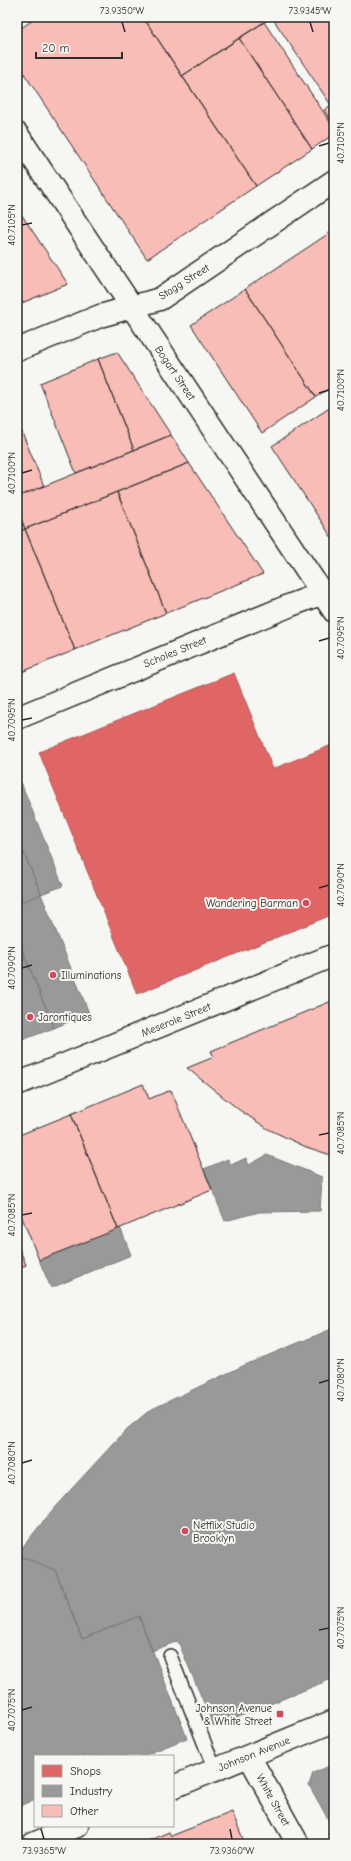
<svg xmlns="http://www.w3.org/2000/svg" width="351" height="1861" font-family="'Comic Neue',sans-serif">
<style>
.shops{fill:#e06666;stroke:#aa5454}
.industry{fill:#999;stroke:#787878}
.building{fill:#f9bdb8;stroke:#2b2b2b}
.lines{fill:none;stroke-linecap:round;stroke-linejoin:round}
.lane-casing{stroke:#2b2b2b;stroke-width:16}
.street-casing{stroke:#2b2b2b;stroke-width:25}
.lane{stroke:#f6f6f2;stroke-width:13}
.street{stroke:#f6f6f2;stroke-width:22}
.ticks{fill:none;stroke:#2b2b2b;stroke-width:1.5}
.poi-dot{fill:#d1495b;stroke:#f6f6f2;stroke-width:1.5}
.labels{text-anchor:middle;dominant-baseline:central;stroke-width:4;stroke-linejoin:round;paint-order:stroke}
.street-label{font-size:11px;fill:#2b2b2b;stroke:#f6f6f2}
.poi-label{font-size:11px;fill:#2b2b2b;stroke:#f6f6f2;text-anchor:start}
.neatline{fill:none;stroke:#2b2b2b;stroke-width:1.5}
.ticks-label{font-size:10px;text-anchor:middle;fill:#2b2b2b}
</style>
<rect width="100%" height="100%" fill="#f6f6f2"/>
<filter id="ink" filterUnits="userSpaceOnUse"><feTurbulence type="fractalNoise" baseFrequency=".025" numOctaves="2"/><feDisplacementMap in="SourceGraphic" scale="8" xChannelSelector="R" yChannelSelector="G"/><feConvolveMatrix kernelMatrix="1 2 1 2 8 2 1 2 1" color-interpolation-filters="sRGB"/></filter>
<g filter="url(#ink)">
<path class="shops" d="M234 673 273 769 334 744V914L137 994 39 752Z"/>
<path class="industry" d="M17 773 63 886 41 894 17 836Z
M17 836 41 894 17 904Z
M41 894 89 1013 54 1028 17 937V904Z
M17 937 54 1028 17 1042Z
M267 1155 322 1177 320 1211 259 1212 225 1221 204 1169 228 1159 231 1165 246 1158 249 1165Z
M120 1227 131 1255 51 1288 39 1260Z
M334 1328V1678L214 1727 178 1641 152 1651 139 1616 82 1639 55 1570 17 1554 54 1508 101 1457 127 1429 150 1410 245 1365Z
M17 1555 55 1570 82 1639 139 1616 187 1738 143 1756H35V1800L17 1807Z
M334 1764V1830L309 1785 313 1773Z"/>
<path class="building" d="M37 17H143L256 186 147 259 17 63V31Z
M143 17H272L182 76Z
M275 17H334V126L324 110 331 105 273 19Z
M264 22 334 128V134L312 149 239 38Z
M239 38 312 149 256 186 182 76Z
M17 208 68 284 17 305Z
M334 230V385L316 397 245 289Z
M245 289 316 397 262 433 191 325Z
M117 352 171 435 134 450 98 359Z
M98 359 134 450 76 473 40 383Z
M334 405V541L272 446Z
M17 420 44 486 17 497Z
M171 435 189 463 25 529 17 508V497Z
M189 463 263 574 166 613 117 492Z
M117 492 166 613 75 650 25 529Z
M17 508 25 529 17 533Z
M25 529 75 650 17 674V533Z
M334 1000V1156L306 1147 268 1129 238 1109 187 1068 214 1057 211 1051Z
M143 1084 149 1099 171 1090 212 1190 118 1229 71 1114Z
M71 1114 118 1229 39 1260 17 1205V1136Z
M17 1243 26 1265 17 1269Z
M232 1812 245 1844 143 1843 169 1832 171 1836Z"/>
<g class="lines">
<defs>
<path id="lane" d="M170 1656 215 1770"/>
<path id="street" d="M17 134 334 611
M17 350 100 316 160 299 334 181
M17 718 291 605 334 589
M17 1084 334 955
M249 1756 298 1844
M173 1787 334 1721
M33 1844 77 1826"/>
</defs>
<use href="#lane" class="lane-casing"/>
<use href="#street" class="street-casing"/>
<use href="#lane" class="lane"/>
<use href="#street" class="street"/>
</g>
</g>
<path class="ticks" d="M122 22 125 32M310 22 313 32M319 146 329 143M22 225 32 223M319 393 329 390M22 473 32 470M319 641 329 638M22 720 32 718M319 888 329 885M22 968 32 965M319 1135 329 1133M22 1215 32 1213M319 1383 329 1380M22 1463 32 1460M319 1630 329 1628M22 1710 32 1707M41 1829 44 1839M230 1829 232 1839"/>
<g class="poi-dot">
<circle cx="306" cy="903" r="4"/>
<circle cx="53" cy="975" r="4"/>
<circle cx="30" cy="1017" r="4"/>
<circle cx="185" cy="1531" r="4"/>
<rect x="276" y="1710" width="8" height="8" rx="2"/>
</g>
<g class="labels">
<g class="street-label">
<text transform="translate(184 282) rotate(-32)">Stagg Street</text>
<text transform="translate(175 373) rotate(56)">Bogart Street</text>
<text transform="translate(175 652) rotate(-22)">Scholes Street</text>
<text transform="translate(176 1020) rotate(-22)">Meserole Street</text>
<text transform="translate(254 1754) rotate(-22)">Johnson Avenue</text>
<text transform="translate(273 1800) rotate(61)">White Street</text>
</g>
<g class="poi-label">
<text x="298" y="903" text-anchor="end">Wandering Barman</text>
<text x="61" y="975">Illuminations</text>
<text x="38" y="1017">Jarontiques</text>
<text x="193" y="1525">Netflix Studio<tspan x="193" dy="13">Brooklyn</tspan></text>
<text x="272" y="1708" text-anchor="end">Johnson Avenue<tspan x="272" dy="13">&amp; White Street</tspan></text>
</g>
</g>
<rect width="351" height="1861" fill="none" stroke="#f6f6f2" stroke-width="44"/>
<rect x="34" y="1755" width="140" height="72" fill="#f6f6f2" stroke="#a5a5a2"/>
<rect x="42" y="1765" width="20" height="12" fill="#e06666" stroke="#a5a5a2"/>
<text x="70" y="1775" font-size="12" fill="#2b2b2b">Shops</text>
<rect x="42" y="1785" width="20" height="12" fill="#999999" stroke="#a5a5a2"/>
<text x="70" y="1795" font-size="12" fill="#2b2b2b">Industry</text>
<rect x="42" y="1805" width="20" height="12" fill="#f9bdb8" stroke="#a5a5a2"/>
<text x="70" y="1815" font-size="12" fill="#2b2b2b">Other</text>
<path d="M36 52v6h86v-6" fill="none" stroke="#2b2b2b" stroke-width="2"/>
<text x="42" y="52" font-size="12" fill="#2b2b2b" stroke="#f6f6f2" stroke-width="3" paint-order="stroke">20 m</text>
<rect x="22" y="22" width="307" height="1817" class="neatline"/>
<g class="ticks-label">
<text x="122" y="14">73.9350°W</text>
<text x="310" y="14">73.9345°W</text>
<text transform="translate(340 143) rotate(-90)" y="4">40.7105°N</text>
<text transform="translate(11 225) rotate(-90)" y="4">40.7105°N</text>
<text transform="translate(340 390) rotate(-90)" y="4">40.7100°N</text>
<text transform="translate(11 473) rotate(-90)" y="4">40.7100°N</text>
<text transform="translate(340 638) rotate(-90)" y="4">40.7095°N</text>
<text transform="translate(11 720) rotate(-90)" y="4">40.7095°N</text>
<text transform="translate(340 885) rotate(-90)" y="4">40.7090°N</text>
<text transform="translate(11 968) rotate(-90)" y="4">40.7090°N</text>
<text transform="translate(340 1133) rotate(-90)" y="4">40.7085°N</text>
<text transform="translate(11 1215) rotate(-90)" y="4">40.7085°N</text>
<text transform="translate(340 1380) rotate(-90)" y="4">40.7080°N</text>
<text transform="translate(11 1463) rotate(-90)" y="4">40.7080°N</text>
<text transform="translate(340 1628) rotate(-90)" y="4">40.7075°N</text>
<text transform="translate(11 1710) rotate(-90)" y="4">40.7075°N</text>
<text x="44" y="1854">73.9365°W</text>
<text x="232" y="1854">73.9360°W</text>
</g>
</svg>
